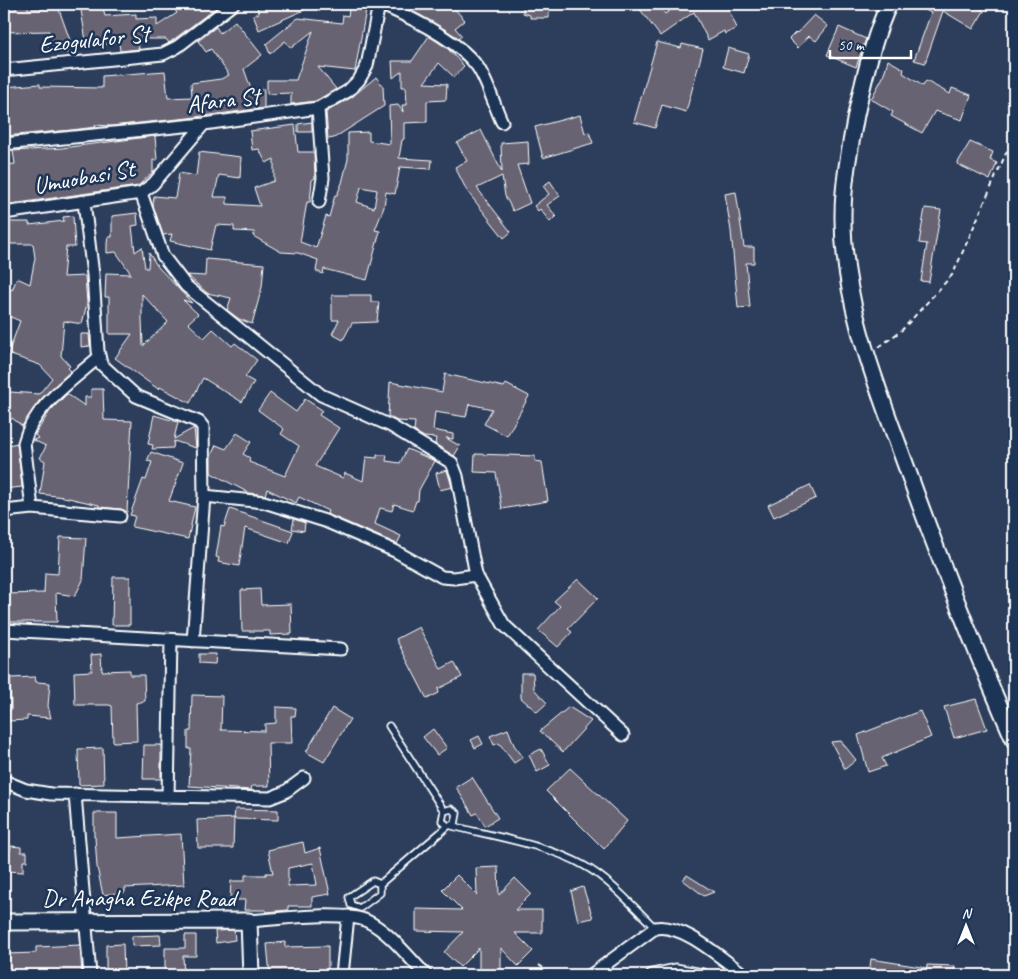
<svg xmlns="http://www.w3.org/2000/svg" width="1018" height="979" font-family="Caveat,sans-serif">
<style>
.building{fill:#676472;stroke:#fff;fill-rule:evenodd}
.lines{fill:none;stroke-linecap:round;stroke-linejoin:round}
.lane-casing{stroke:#fff;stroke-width:9}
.street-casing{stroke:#fff;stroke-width:15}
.secondary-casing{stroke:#fff;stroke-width:19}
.path{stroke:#fff;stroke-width:2;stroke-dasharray:5 4;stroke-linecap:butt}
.lane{stroke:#1d3557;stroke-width:5.5}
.street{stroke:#1d3557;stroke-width:11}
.secondary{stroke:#1d3557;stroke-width:15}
.labels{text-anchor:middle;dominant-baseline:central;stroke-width:5;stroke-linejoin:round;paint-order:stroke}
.street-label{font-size:24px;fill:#fff;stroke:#1d3557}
</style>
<rect width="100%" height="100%" fill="#2c3e5c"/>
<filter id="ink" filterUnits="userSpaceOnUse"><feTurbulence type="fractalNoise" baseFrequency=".02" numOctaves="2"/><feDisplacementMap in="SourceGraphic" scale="10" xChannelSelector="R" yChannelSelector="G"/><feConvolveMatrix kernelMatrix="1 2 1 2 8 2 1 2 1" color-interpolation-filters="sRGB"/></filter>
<g filter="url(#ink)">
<path class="building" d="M16 4H28V9L47 8 45 4H57L71 43 70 53 48 52 49 31 4 32V10L16 9Z
M80 4H102L105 16 136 14V19L157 18V26L177 13 171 4H221L169 43 166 39H138L139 49 120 51 119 42 87 47Z
M256 4H318L259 30 253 15 259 13Z
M350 4H367L355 71 318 67 336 89 316 101 291 104V93L267 94V80H296L313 31 291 48 285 41 270 54 266 44 298 18 342 23 343 15 348 16Z
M404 4H450L465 20 455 28 462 36 459 38 407 8Z
M523 4H549V18H530V15L523 13Z
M636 4H658L665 14 679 4H726L737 28 725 34 724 31 708 40 694 12 660 36Z
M914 4H973L984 11 973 29 943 11 925 63 914 60 931 13Z
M814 15 828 26 816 41 809 36 798 48 789 39 796 32 797 33Z
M235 21 262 55 244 69 251 89H264V108L188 118 111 126 95 125 96 127 72 130 4 136V87L40 84V87L102 88V76L165 71 168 98 192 97 191 83 221 79 229 75 211 49 206 52 198 41 216 27 220 33Z
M839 27 866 39 856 67 827 55Z
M429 36 447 48 464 66 454 77 439 63 424 83 447 84 446 100 427 101V122L404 123V139L402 140 399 158 432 160 431 169 400 167 395 194 386 192 384 207 375 230 380 231 367 280 324 269 323 274 316 271 318 260 298 253 281 252 253 236 255 232 234 231V226L216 225 210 250 170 241 172 234 163 235 153 205 154 196 175 198 179 173 196 176 199 152 241 157 240 178 219 175 214 197H227V204L260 206 254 188 274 181V159L266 163 259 149 252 150 250 131 295 125 298 152H314L315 178 312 180 310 202H307L300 242 316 248 326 216 329 217 335 195H337L342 183 348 159V133L369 132V141L390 144 389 106 398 105 403 112 402 105H407L406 87H402V71L393 78 392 61H412ZM361 187 377 190 374 208 357 202Z
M657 42 681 48 682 44 703 49 686 112 662 105 655 128 634 122Z
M728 48 749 54 744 73 723 67Z
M888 60 904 69 903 73 923 86 926 81 950 94 952 88 971 95 962 120 935 111 922 133 891 116 893 112 871 99 883 77Z
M376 77 383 86 384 106 334 138 328 139 326 112 352 97Z
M580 115 585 133 589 132 593 143 543 158 535 127Z
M312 122V132H298V124Z
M481 130 502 172 501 143 528 141 529 164 517 165 530 203 513 211 505 196 502 176 477 188 511 232 504 238 467 191 455 167 467 161 457 143Z
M155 136 157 160H153V172L138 186 4 205V165L15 164 13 151 62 148Z
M970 142 993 152 990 160 997 163 990 180 957 164Z
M550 181 560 196 547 205 556 216 550 222 540 209 538 211 534 206 549 194 543 186Z
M736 192 744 247H754V263H746L750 307 738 308 731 231 725 194Z
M925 208 941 210 929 282 921 281 927 244 919 243Z
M137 213 138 225 132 226 135 252 142 247 145 268H148L149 253 158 267 192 303 183 300 198 314 188 323 204 338 213 329 232 346 235 343 257 360 245 377 254 382 242 402 203 378 190 403 160 387 158 389 115 358 132 334H109V297H105L106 273 131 274 116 252 107 253V243L108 237H112V216ZM142 294 168 322 143 346 142 319Z
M73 216 75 247H66L63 277 85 276 87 303 82 324 64 321 61 356 70 366 68 368 71 371 39 401 22 426 12 418 9 423 4 414V399L10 392 39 394 52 378 40 365 8 354 20 321 4 314V287L12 290 17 278 30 284 35 258 33 244H10V222H29V225L64 221 63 217Z
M206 259 264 264 262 287 252 324 239 319 227 310 231 298 207 293 187 275 205 276Z
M332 295H371V302H379L377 322 352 323 343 340 332 334 339 320H332Z
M81 334H89L90 346 81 347Z
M445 374 504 387 506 384 529 396 507 436 484 424 492 409 469 404 466 417 435 412 433 430 453 434V439L446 438 460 446 454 456 435 444 436 438 424 437 414 431 415 422 397 421 388 416 390 382 442 392Z
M91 389H103L104 420 132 421 127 512 121 509 99 507V505L64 497 40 494 45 461 40 458 46 446 33 440 38 438 35 435 36 433 50 411 67 394 85 406V397H91Z
M270 393 296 412 305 399 322 410 319 415 339 428 315 466 343 478 345 473 363 481 366 457 377 458V455H387L386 461 400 463 407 449 435 461 419 490 418 501H416L413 510 394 504 392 511 380 508 375 524 401 536 397 544 327 514 328 511 299 497 296 503 267 489 265 495 249 493 211 473V456L216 445 226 449 237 433 251 442 243 454 250 458 249 462 285 476 299 446 281 434 284 429 258 410Z
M154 415 178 422 174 439 194 428 196 448 174 441 173 448 152 449 153 445 148 444Z
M17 443 22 487 4 489V446Z
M151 452 183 463 169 501 195 507 188 539 132 527 135 516 130 515 143 479 146 480 152 462 147 461Z
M475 454 535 456V461L542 462 548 501 502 509 496 473 474 472Z
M447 470 452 487 440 490 436 473Z
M810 485 816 498 774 517 768 505Z
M230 509 293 531 289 543 245 528 239 566 218 562 219 558 216 557 221 526 224 527Z
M294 519 305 523 304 531 292 529Z
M60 537 86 538 83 580 75 596 56 593 57 622H4V594L44 593 45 573 58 574Z
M113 577H130V625H112Z
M578 579 598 598 568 629 572 632 558 647 538 630 560 606 554 601Z
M260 589 261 605 291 604 292 634 270 635V631H242L241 590Z
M419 627 441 669 454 662 462 677 438 689 439 693 427 699 396 639Z
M101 654 102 671 130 670V675H144L145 701 136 703 137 741 113 742 112 706 109 705H75L74 672 92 671 91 655Z
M199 654H216L215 664 199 663Z
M521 673H533L534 689 547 703 537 712 521 698Z
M35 677 36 682 50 683 48 706 51 718 27 716V720L8 721 9 710H11L10 678Z
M192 695 222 696 221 730 265 731V724L276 723V707L296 708 295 716H291L292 743H268L269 786H252L251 790 189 786 191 749H188V731H191Z
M976 699 987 729 954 738 944 707Z
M569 707 591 721 563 752 540 731Z
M332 708 350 719 324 762 306 752Z
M920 711 931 737 882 758 886 766 868 772 858 735Z
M433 729 447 748 437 755 423 737Z
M508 729 514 745 523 757 514 763 499 743 494 745 490 736Z
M479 736 483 744 475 748 471 740Z
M841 741 856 760 845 769 831 742Z
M144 745H161V779H143Z
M103 748 104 784 79 785 78 749Z
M541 749 550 765 537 772 529 755Z
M570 768 627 821 604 849 546 791Z
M472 777 498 818 485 826 477 813 473 815 456 787Z
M235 809 278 810V820L234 819Z
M94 813H117V838L181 834 184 885 125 888V892L103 895 97 867 95 837H94Z
M234 818 233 848H198L197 820Z
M303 842 305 853 320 848 330 894 312 897V906H288V910L266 912V910H244L245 900H230L231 881H245V875H266V873H273L268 850ZM313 863 317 885 288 886V868Z
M11 846 21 847V852H27V861H23V872L7 871V864H4V851H10Z
M498 867 499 895 515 878 531 894 515 910H542V933H515L533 951 518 966 501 948V973L479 974V948L460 967 444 952 463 932 416 931V909L462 910 442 890 457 875 477 895 476 868Z
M687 875 714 892 704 896 683 880Z
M583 887 593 918 578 921 571 891Z
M234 930 235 940 216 943 215 931Z
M160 935 161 945 132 946V936Z
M185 935H196V956H183L184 975H165V948H185Z
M285 942V947L328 946V970L289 971V975H270L267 944Z
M123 944 124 975H106V945Z
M80 945 82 975H4L6 954 36 953V947Z
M871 959 927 968V965L955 966 953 975H869Z"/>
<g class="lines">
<defs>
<path id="lane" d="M389 726 444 811
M452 826C492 836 548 845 583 865 608 878 635 908 655 928
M373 881 380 884V893L360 908 351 905 349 897Z
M380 884 448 826 455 824 457 813 451 809 444 811 442 821 448 826"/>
<path id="street" d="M380 4C410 17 457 39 477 66 487 80 494 105 502 122
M4 70 163 54 177 47 233 4
M318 108 323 178 319 202
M4 144 204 124 318 108 348 91 359 80 367 66 379 4
M141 193 163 256 186 286 321 395 391 426 452 463 457 476 476 575 504 625 623 735
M84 202 93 275 98 351 101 364 136 396 199 422 203 427 204 496 193 641
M4 213 141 193 153 184 204 124
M204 496 264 502 325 521 395 551 442 577 454 578 476 575
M32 508 24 443C33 406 72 381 99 357
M4 511 32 508 120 516
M4 630 341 649
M4 781 26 790 51 794 270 798 285 792 304 778
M75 794 90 975
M168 797 171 640
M249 921C277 919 344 910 367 921 390 932 409 958 426 975
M342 975 348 916
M591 975 655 928C684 923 721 959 745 975
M652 975 676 970 703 975"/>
<path id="secondary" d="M889 4C875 33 863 82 856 115 850 148 843 182 843 215 842 306 880 393 910 477 942 566 976 653 1014 740
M4 922 249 921 251 975"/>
</defs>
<use href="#lane" class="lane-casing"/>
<use href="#street" class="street-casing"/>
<use href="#secondary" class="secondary-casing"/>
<path class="path" d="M879 347 902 330 953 274 1014 135
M539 965 553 975"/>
<use href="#lane" class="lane"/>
<use href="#street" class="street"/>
<use href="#secondary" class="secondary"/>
</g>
</g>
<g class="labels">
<g class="street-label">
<text transform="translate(94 39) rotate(-6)">Ezogulafor St</text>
<text transform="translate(223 100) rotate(-7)">Afara St</text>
<text transform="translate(84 177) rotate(-10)">Umuobasi St</text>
<text x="139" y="898">Dr Anagha Ezikpe Road</text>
</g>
</g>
<rect width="1018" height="979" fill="none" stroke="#1d3557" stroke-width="20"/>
<rect x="10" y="10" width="998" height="959" fill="none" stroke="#fff" stroke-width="2" filter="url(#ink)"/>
<g transform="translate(966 926)" stroke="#1d3557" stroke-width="4" paint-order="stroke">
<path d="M0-4L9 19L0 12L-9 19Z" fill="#ffffff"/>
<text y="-8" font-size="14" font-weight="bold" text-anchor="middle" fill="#ffffff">N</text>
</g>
<path d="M830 50v8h81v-8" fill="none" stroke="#ffffff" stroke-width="2.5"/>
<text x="838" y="50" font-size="15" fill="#ffffff" stroke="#1d3557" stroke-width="4" paint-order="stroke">50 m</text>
</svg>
